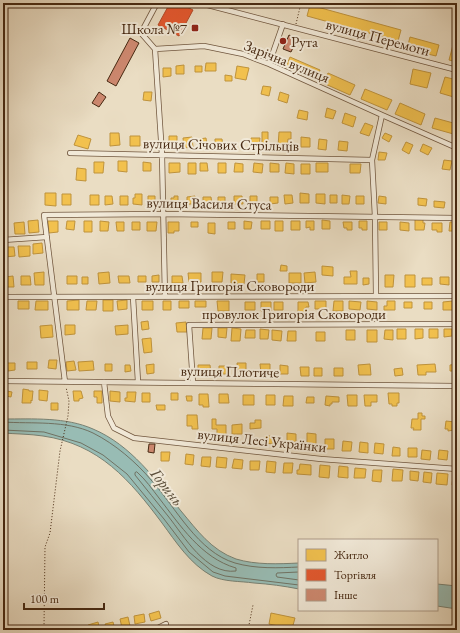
<svg xmlns="http://www.w3.org/2000/svg" width="460" height="633" font-family="'EB Garamond',serif">
<style>
.water{fill:#98bcb4;stroke:#788173}
.homes{fill:#f2c14e;stroke:#bf933c}
.shops{fill:#e4572e;stroke:#b54926}
.lines{fill:none;stroke-linecap:round;stroke-linejoin:round}
.shore{stroke:#707263;stroke-width:1}
.building{fill:#cd886f;stroke:#472912}
.minor-casing{stroke:#70563e;stroke-width:6}
.path{stroke:#472912;stroke-width:1;stroke-dasharray:1 2;stroke-linecap:butt}
.minor{stroke:#f1e9d8;stroke-width:4.5}
.poi-dot{fill:#8f2418;stroke:#f1e9d8;stroke-width:1.5}
.labels{text-anchor:middle;dominant-baseline:central;stroke-width:4;stroke-linejoin:round;paint-order:stroke}
.poi-label{font-size:15px;fill:#472912;stroke:#f1e9d8;text-anchor:end}
.street-label{font-size:15px;fill:#472912;stroke:#f1e9d8}
.water-label{font-size:16px;font-style:italic;fill:#5b4e3a;stroke:#f1e9d8}
</style>
<rect width="100%" height="100%" fill="#eaddc3"/>
<filter id="stains"><feTurbulence type="fractalNoise" baseFrequency=".005" numOctaves="4"/><feColorMatrix values="0 0 0 0 .2 0 0 0 0 .09 0 0 0 0 .02 0 0 0 .5 -.17"/></filter>
<radialGradient id="worn" r=".72"><stop offset=".6" stop-color="#630" stop-opacity="0"/><stop offset="1" stop-color="#630" stop-opacity=".3"/></radialGradient>
<path class="water" d="M3 419C33 419 66 417 93 429 131 445 156 480 181 511 197 530 211 550 236 559 256 565 278 564 299 563V589C284 586 269 584 254 583 240 581 224 582 212 576 190 564 176 542 162 523 130 480 99 444 43 436 30 434 16 434 3 433Z
M437 584 457 586V609L437 606Z"/>
<path class="homes" d="M310 5 401 30 398 41 307 16Z
M410 37 439 45 436 56 407 49Z
M453 45 457 46V62L449 60Z
M290 57 320 70 316 80 286 67Z
M206 63H216V71H205Z
M184 65V74H176V66Z
M195 66H202V72H195Z
M237 66 249 68 246 80 235 78Z
M163 68H171V76L163 77Z
M413 69 431 73 427 88 410 84Z
M328 73 355 85 350 95 323 83Z
M225 75 232 76V81H225Z
M445 77 457 80V98L440 93Z
M263 86 271 87 269 96 261 94Z
M365 89 392 100 387 110 361 99Z
M144 92H152L151 101 143 100Z
M280 92 289 95 287 103 278 100Z
M400 103 425 114 421 125 395 114Z
M327 108 336 111 333 119 325 117Z
M299 110 308 112 307 120 297 118Z
M345 113 356 117 353 127 342 123Z
M435 118 457 124V135L432 128Z
M365 123 373 126 369 136 360 133Z
M262 132H268V146H262Z
M279 132H291V139H288L287 147H278Z
M110 133H119L120 145 110 146Z
M385 133 392 136 389 142 382 138Z
M78 135 91 139 88 149 74 145Z
M130 136H140V146H130Z
M169 136H177V147H169Z
M192 137 193 147 184 148 183 138Z
M301 137 310 138V147H301Z
M206 138 207 146 200 147 199 139Z
M251 138H260L259 147H251Z
M215 139H222L223 146H215Z
M319 139 327 140 326 150 318 149Z
M339 141 348 142 347 151 338 150Z
M406 142 413 145 409 154 402 150Z
M423 144 432 148 428 155 420 151Z
M379 152 387 153 385 160H378Z
M444 160 452 161 450 170 442 169Z
M118 161H127V172L118 171Z
M94 162H104L103 173H94Z
M143 162 151 163V171H143Z
M169 163H180V172L169 173Z
M188 163H196V174H188Z
M200 163H207L208 171H200Z
M218 163H226V173H218Z
M235 163 243 164V172H234Z
M254 163 263 164 262 173 253 172Z
M270 163 279 164V172H270Z
M286 163 294 164V174L285 173Z
M316 163H328V172H316Z
M301 164H310V174H301Z
M350 164H361L360 173H350Z
M77 168 86 169V181L76 180Z
M45 193H56V206L45 205Z
M300 193 309 194V203H300Z
M62 194H71V205H62Z
M135 194H142V205L133 204V198H135Z
M316 194H325V204L316 203Z
M90 195H99V205H90Z
M284 195H292L293 203 285 204Z
M330 195H337V203H330Z
M342 195 350 196 349 204H342Z
M105 196H112L113 204 105 205Z
M120 196H128V205H120Z
M148 196H155V204H148Z
M174 196H178V204H171V198H174Z
M195 196V204H187V197Z
M234 196H242L243 204H234Z
M250 196H257V204H250Z
M356 196H364V204H356Z
M379 196 386 197V204L378 203Z
M203 197H211L212 204 203 205Z
M218 197H225V204H218Z
M270 197H278V203L270 204Z
M418 198 427 199 426 206 418 205Z
M453 200H457V208H453Z
M434 201 445 202 444 208 434 207Z
M415 219H423V223H425L424 230H415Z
M38 220 39 232 29 233 28 221Z
M322 220 330 221V229H322Z
M48 221H58V232L49 233Z
M67 221H75L74 230 66 229Z
M84 221H92V232H84Z
M100 221 109 222 108 231H100Z
M244 221 252 222 251 229H244Z
M261 221H270V229H261Z
M275 221H283V231H275Z
M291 221H300V230H291Z
M306 221H314V230H310V227L306 228Z
M359 221H367V230H362V228H359Z
M24 222 25 234H15L14 223Z
M116 222H124V231H117Z
M132 222H140V230H132Z
M147 222H157L156 231H147Z
M168 222H179V231H174V233H168Z
M191 222H198V227H191Z
M228 222H235V229H228Z
M343 222H352V230H347V228H344Z
M379 222H387V230H379Z
M400 222 409 223V231L400 230Z
M450 222H457V231H449Z
M3 223H5L6 234 3 235Z
M208 223H215V234L208 233Z
M432 223H442V232H437V230H432Z
M42 243 43 253 33 254V244Z
M18 246H30V256L19 257Z
M4 247H14L15 256 5 257Z
M281 265 287 266V271H280Z
M322 266 333 267V276L322 275Z
M350 271H357V284H344V277H351Z
M44 272V285H35L34 273Z
M109 272 110 283 99 284 98 273Z
M212 272H223L222 282H212Z
M315 272 316 282 305 283 304 273Z
M188 273H201V282H189Z
M289 273H301V283H289Z
M231 274 245 275 244 284 231 283Z
M257 274H264V282H257Z
M159 275V282H152V276Z
M385 275H394L393 287H385Z
M405 275H415V287H405Z
M13 276 14 287H6L5 277Z
M21 276H30L31 285H21Z
M67 276H77V284H67Z
M118 276H129L130 283H119Z
M138 276H146V282H138Z
M172 276H182L183 283H172Z
M454 276H457V285H453Z
M82 277H88V284H82Z
M440 277H449V285L440 284Z
M363 278H369V284L363 285Z
M422 278H432V285H422Z
M79 300V310H67V301Z
M103 300H113V311H103Z
M127 300V309L118 310 117 301Z
M3 301H7V311H3Z
M18 301H29V309H18Z
M36 301H48V310H35Z
M87 301H97L96 310H86Z
M142 301H153V310H142Z
M163 301H171V310H163Z
M179 301H189V308H179Z
M195 301H206V307H195Z
M217 301H229V311H218Z
M315 301H326V309H315Z
M334 301H343V311H333Z
M349 301 361 302 360 310 349 309Z
M367 301 377 302V310L367 309Z
M387 301H395V310H384V306H387Z
M453 301 454 310H443V302Z
M245 302H255V310H245Z
M261 302H271V311H261Z
M274 302H283V310H274Z
M298 302H308L309 307H306V314H298Z
M404 302H412V308H404Z
M424 302H432V309H424Z
M148 321 149 329 142 330 141 322Z
M186 322 187 332H177L176 323Z
M52 325 53 337 41 338 40 326Z
M65 325H75V334L65 335Z
M128 325V334L116 335 115 326Z
M203 328H212L211 339H202Z
M218 328H227L226 338 218 337Z
M232 328 241 329 240 341H231Z
M260 329 269 330 268 339H260Z
M397 329H406V339H397Z
M415 329H423V338L415 339Z
M429 329H438V338H429Z
M444 329H452V336L444 337Z
M246 330H255V338H245Z
M272 330 282 331 281 341 272 340Z
M346 330H355V340H346Z
M367 330H377V342H367Z
M385 330H393V340L384 339Z
M288 331H296V341H287Z
M316 332H325V341H316Z
M151 338 152 352 144 353 142 339Z
M49 360H57L56 369 48 368Z
M74 361 76 370 67 371 66 362Z
M93 361 94 370 79 371 78 362Z
M27 362H37V369H27Z
M7 363H15V370L8 371Z
M237 363H246V372H238Z
M105 364H112V371H105Z
M154 364V373L147 374 146 365Z
M260 364H270V373H261Z
M370 364 371 375H359L358 365Z
M435 364 436 372H426V375H418L417 365Z
M457 364V371H450V365Z
M125 365H130L131 371 125 372Z
M198 365H210L211 374H198Z
M280 365 288 366V374H280Z
M219 366H228V374H219Z
M300 367H309V376H301Z
M314 368H322V376H314Z
M334 368H343V376H334Z
M402 368 403 375 395 376 394 369Z
M23 389 29 390V391H33L32 401 31 400V403H22Z
M39 390 48 391 47 401 39 400Z
M7 391 12 392 11 397 6 396Z
M73 391H81L83 398 79 399V401H74Z
M94 391H102V403H97V397H94Z
M110 391 120 392V402L110 401Z
M127 392H136L135 402 125 401V398H127Z
M142 393H150V402H142Z
M171 393H178V400H171Z
M388 393H399V403H397V406H392V404H389Z
M199 394H208L209 407H203V405H199Z
M219 394H228L229 403H219Z
M243 395H254V405H243Z
M266 395H275V405H266Z
M347 395H357V406H348Z
M364 395H377V402H371V406H365Z
M186 396H192V401H187Z
M284 396H293V406H283Z
M326 396 339 397V402H332V404H330V406L325 405Z
M307 397H314V403H306Z
M51 403H58V410H51Z
M156 405H165V410H157Z
M418 413H422V416H425V419H421V430H413L414 428H411L412 419H418Z
M187 415H197L198 429H192V426H187Z
M212 419H216V425H226V435H217V429H212Z
M255 420H261V428L250 429V423H255Z
M446 421 455 422 454 430 448 431V429H445Z
M242 424V434H232V425Z
M287 433 296 434V442H287Z
M307 433 316 434V444L307 443Z
M265 436H273V444L265 443Z
M325 439H334V449H325Z
M343 441 352 442 351 451H342Z
M360 442 368 443V453L359 452Z
M375 443 384 444 383 454 374 453Z
M393 447 400 448V456H392Z
M408 448H417V457H408Z
M422 450 431 451 430 460 421 459Z
M439 450 448 451 447 460 438 459Z
M161 452H170L169 461H161Z
M186 454 194 455 193 465 185 464Z
M202 457H211L210 467 201 466Z
M217 457 227 458 226 468 216 467Z
M234 459 243 460 242 469 232 468Z
M250 461H260L259 470H250Z
M267 461 276 462 275 473 266 472Z
M284 463H293L292 473H283Z
M300 464 311 465V475L297 474V470H299Z
M320 465 330 466 329 478 319 477Z
M339 466 348 467V478L338 477Z
M355 468 366 469 365 478H354Z
M393 469 403 470 402 481H392Z
M373 470H382L381 482 372 481Z
M410 471 419 472 418 481 410 480Z
M424 472 432 473 431 483 423 482Z
M437 473 448 474 447 485 436 484Z
M453 475H457V486L452 485Z
M159 611 161 618 151 621 149 614Z
M271 613 295 618 292 629 269 624Z
M144 614 145 622 135 624 134 616Z
M128 617 130 626 122 628 120 619Z
M98 622 100 630H89L88 625Z
M113 622 115 630H107L105 624Z"/>
<path class="shops" d="M170 3H179L193 10 179 36 158 25Z"/>
<g class="lines">
<path class="shore" d="M3 422C32 424 66 420 93 433 115 444 136 462 152 481 176 508 198 552 235 563 256 569 278 568 299 567
M3 430 44 432 81 443 103 455 127 474 164 519 189 552 213 572 225 576 299 585
M137 472C146 480 152 489 159 498 180 525 201 558 236 568V571C206 575 184 536 168 516 157 502 146 489 135 475V473Z
M299 572 277 573 276 575 277 577 299 580"/>
</g>
<path class="building" d="M289 35 297 39 291 52 283 49Z
M130 38 139 43 116 86 107 81Z
M99 92 106 97 99 107 92 103Z
M149 444H155L154 453 148 452Z"/>
<g class="lines">
<defs>
<path id="minor" d="M157 3 141 33 155 49 162 155 165 297
M200 3 457 70
M155 49 204 46 243 54 269 64 382 115 457 148
M269 64 283 24
M70 153 372 160
M3 240 47 237
M376 296 375 217 372 160 382 115
M3 297 457 296
M133 297 138 382
M3 381 457 386
M65 382 44 215 163 214 457 218
M104 382 108 416 114 428 134 438 321 459 457 469
M193 383 189 325 457 324
M154 630 166 624"/>
</defs>
<use href="#minor" class="minor-casing"/>
<path class="path" d="M296 24 301 3
M43 630 44 627 45 547 50 533 60 451 68 416 69 401 66 387
M248 630 253 605"/>
<use href="#minor" class="minor"/>
</g>
<g class="poi-dot">
<rect x="191" y="24" width="8" height="8" rx="2"/>
<circle cx="283" cy="41" r="4"/>
</g>
<g class="labels">
<g class="poi-label">
<text x="187" y="28">Школа №7</text>
<text x="291" y="41" text-anchor="start">Рута</text>
</g>
<g class="street-label">
<text transform="translate(378 37) rotate(15)">вулиця Перемоги</text>
<text transform="translate(287 61) rotate(22)">Зарічна вулиця</text>
<text transform="translate(221 144) rotate(1)">вулиця Січових Стрільців</text>
<text transform="translate(209 203) rotate(1)">вулиця Василя Стуса</text>
<text x="230" y="285">вулиця Григорія Сковороди</text>
<text x="294" y="313">провулок Григорія Сковороди</text>
<text transform="translate(230 371) rotate(1)">вулиця Плотиче</text>
<text transform="translate(262 440) rotate(6)">вулиця Лесі Українки</text>
</g>
<g class="water-label">
<text transform="translate(167 487) rotate(52)">Горинь</text>
</g>
</g>
<rect width="460" height="633" fill="none" stroke="#eaddc3" stroke-width="16"/>
<rect x="4" y="4" width="452" height="625" fill="none" stroke="#472912" stroke-width="2"/>
<rect x="8" y="8" width="444" height="617" fill="none" stroke="#472912"/>
<rect x="298" y="539" width="140" height="72" fill="#f1e9d8" stroke="#ad9c89"/>
<rect x="306" y="549" width="20" height="12" fill="#f2c14e" stroke="#ad9c89"/>
<text x="334" y="559" font-size="12" fill="#472912">Житло</text>
<rect x="306" y="569" width="20" height="12" fill="#e4572e" stroke="#ad9c89"/>
<text x="334" y="579" font-size="12" fill="#472912">Торгівля</text>
<rect x="306" y="589" width="20" height="12" fill="#cd886f" stroke="#ad9c89"/>
<text x="334" y="599" font-size="12" fill="#472912">Інше</text>
<path d="M24 603v6h80v-6" fill="none" stroke="#472912" stroke-width="2"/>
<text x="30" y="603" font-size="12" fill="#472912" stroke="#f1e9d8" stroke-width="3" paint-order="stroke">100 m</text>
<rect width="100%" height="100%" filter="url(#stains)"/>
<rect width="100%" height="100%" fill="url(#worn)"/>
</svg>
